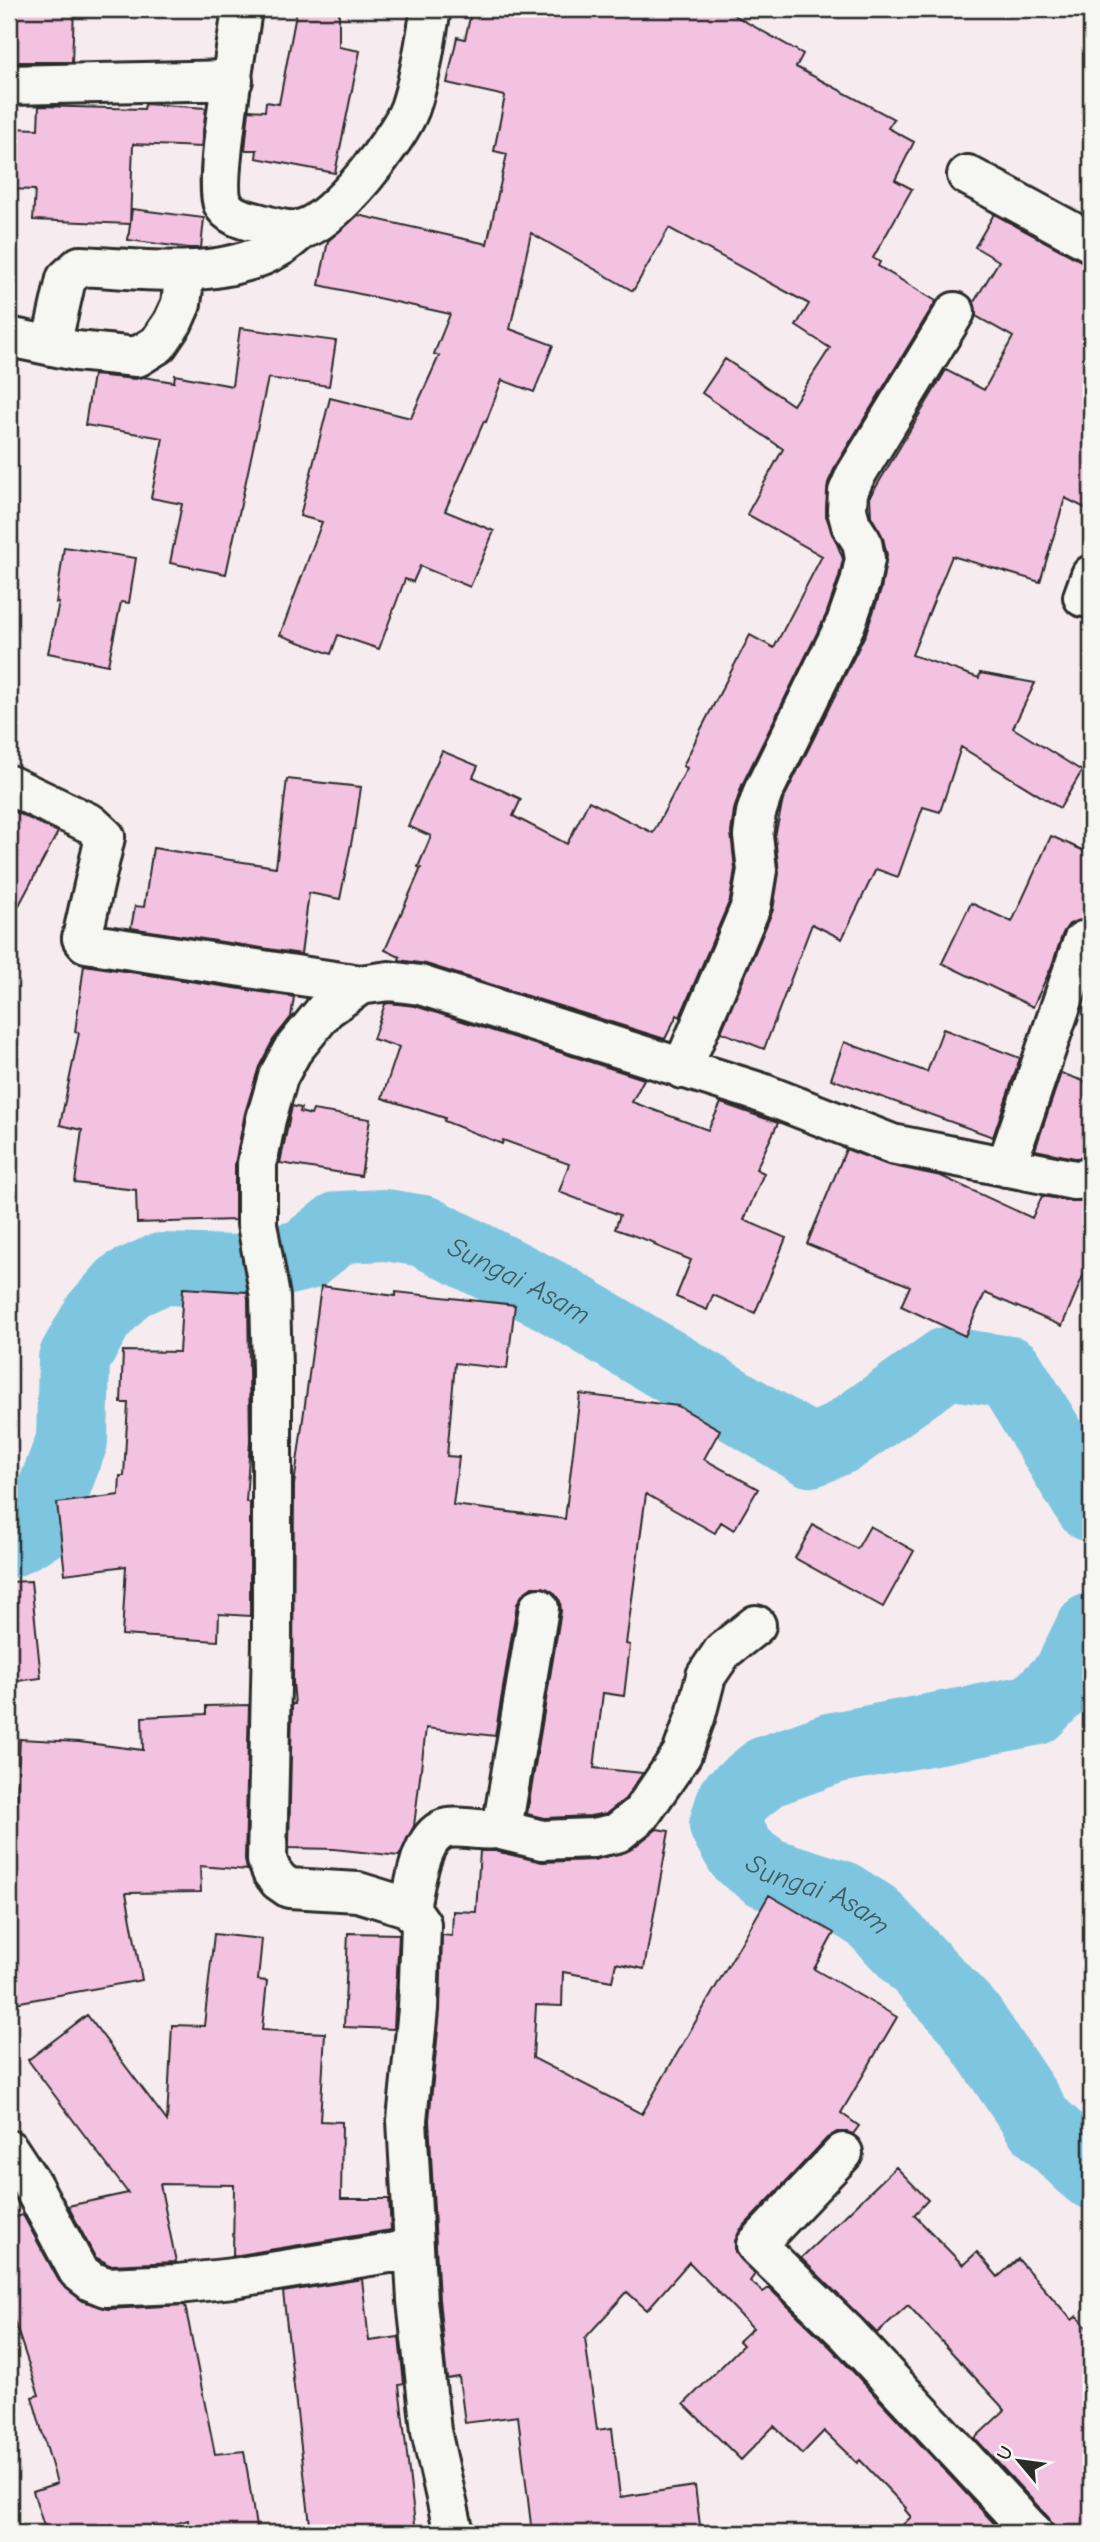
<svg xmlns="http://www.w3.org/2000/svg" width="1100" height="2542" font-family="'Comic Neue',sans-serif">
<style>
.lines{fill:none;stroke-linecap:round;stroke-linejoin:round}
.river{stroke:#7ec6df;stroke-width:72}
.building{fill:#f4c2e1;stroke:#2b2b2b;stroke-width:2}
.minor-casing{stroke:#2b2b2b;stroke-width:44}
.minor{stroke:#f6f6f2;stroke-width:38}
.labels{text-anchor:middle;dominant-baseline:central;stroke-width:7;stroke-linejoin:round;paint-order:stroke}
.water-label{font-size:28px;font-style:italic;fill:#445a61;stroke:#f6f6f2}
</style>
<rect width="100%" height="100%" fill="#f6ecef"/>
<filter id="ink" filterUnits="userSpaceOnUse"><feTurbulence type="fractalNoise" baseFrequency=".0143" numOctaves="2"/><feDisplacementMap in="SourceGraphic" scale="14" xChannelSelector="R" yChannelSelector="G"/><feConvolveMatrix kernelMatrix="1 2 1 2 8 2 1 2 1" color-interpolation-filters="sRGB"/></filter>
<g filter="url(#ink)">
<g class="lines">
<g class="river">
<path id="s1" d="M9 1542 40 1525 72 1441 74 1359 98 1316 126 1285 161 1269 238 1271 304 1255 340 1227 386 1225 423 1231 553 1297 811 1451 841 1438 947 1363 1009 1372 1091 1506"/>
<path id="s2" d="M1091 1629 1068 1676 1034 1710 833 1748 766 1772 733 1799 725 1825 742 1855 767 1873 840 1896 872 1916 968 2017 1040 2124 1091 2173"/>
</g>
</g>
<path class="building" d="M9 9H74L72 62H9Z
M297 9H339V47L360 51 335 173 256 158 257 150H245L249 110 265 111 266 102 279 104Z
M472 9H723L803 54 796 67 894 119 888 128 914 142 895 180 912 189 873 258 880 262 878 266 936 301 836 465 828 483 826 516 843 559 839 577 826 615 742 785 734 810 731 833 735 869 730 900 680 1017 677 1015 665 1039 426 964 399 960 400 957 385 950 421 868 418 867 431 836 408 826 442 751 478 766 473 777 521 799 513 816 567 844 589 801 653 833 687 768 683 766 700 731 750 635 774 648 822 556 747 514 783 449 702 393 725 359 793 405 830 348 796 326 809 304 669 228 633 291 531 233 510 329 553 345 534 392 502 380 486 422 484 421 445 511 494 531 470 587 420 566 413 582 405 579 379 649 338 635 331 654 280 635 322 522 300 516 330 398 411 418 439 356 434 354 450 314 319 285 328 241 358 215 487 244 507 154 494 151 505 96 447 83 457 37 465 39Z
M145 104 206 108 201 147 133 144 130 224 33 220 35 190 9 189V128L38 129 39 106 144 109Z
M132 209 204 218 201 248H189L128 240Z
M994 214 1081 261 1091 264V511L1065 498 1040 582 952 556 912 655 979 678 980 673 1035 683 1013 728 1082 771 1060 808 961 747 940 812 923 807 898 877 876 869 842 939 812 924 764 1049 721 1032 773 910 779 873 775 836 783 800 866 633 881 590 887 555 883 538 871 516 870 497 946 370 984 390 1013 337 976 316 974 302 999 261 975 247Z
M240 328 336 341 329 386 268 378 226 574 170 563 182 504 151 498 163 438 85 425 93 375 135 379 143 377 174 382 175 375 232 386Z
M64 547 136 558 129 603 121 602 108 665 48 653 59 603H56Z
M287 779 361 787 355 829H354L340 899 309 893 301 954 131 928 135 906 144 907 153 848 276 867Z
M9 809 58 832 9 924Z
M1051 836 1091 854V901L1082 920 1069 924 1063 933 1051 968 1033 1007 942 963 971 903 1012 922Z
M84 965 294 997 291 1017 273 1040 259 1067 245 1113 235 1164V1220L137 1223 136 1190 75 1183 82 1130 60 1125 79 1033 75 1032Z
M389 1003 415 1006 644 1079 632 1102 708 1130 721 1103 778 1123 756 1169 764 1173 744 1220 786 1238 755 1313 713 1295 707 1310 676 1297 691 1260 654 1245 655 1243 615 1229 620 1215 559 1192 569 1164 503 1140 502 1144 444 1121 445 1118 382 1098 399 1047 373 1039 385 1004Z
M943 1029 1020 1058 993 1137 831 1079 844 1042 927 1072Z
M1061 1073 1089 1083 1091 1079V1157L1075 1158 1035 1150Z
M292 1106 301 1108 300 1112 311 1115 313 1110 370 1119 361 1176 280 1163Z
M846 1149 888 1165 941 1176 1032 1218 1042 1196 1070 1201H1091V1257L1062 1326 985 1293 965 1336 901 1306 910 1286 807 1244Z
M321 1286 396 1296V1292L515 1305 507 1369 455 1363 447 1456 459 1457 453 1505 565 1519 580 1394 678 1406 720 1430 704 1459 758 1489 734 1530 721 1522 715 1533 646 1494 626 1644 630 1645 624 1696 603 1693 594 1768 643 1773 625 1799 607 1813 590 1816 544 1818 527 1814 561 1611 560 1601 553 1592 543 1587H532L523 1594 517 1604 495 1736 426 1728 414 1826 399 1856 334 1849 289 1848 292 1704H295L293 1682 294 1485Z
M183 1288 247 1292 248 1299 250 1441 246 1502H250V1616L219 1614 218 1641 122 1635 126 1566 65 1574 57 1503 119 1495 120 1476H124L128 1403H121L123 1351 179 1352Z
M813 1525 857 1549 870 1526 914 1551 883 1607 795 1558Z
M31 1581 41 1678 9 1682V1582Z
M249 1705 245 1859 247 1870 200 1866 201 1892 126 1893 142 1980 9 2004V1799L17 1798 20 1739 79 1742 143 1750 142 1717 206 1714V1706Z
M657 1829 669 1831 644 1969 616 1963 612 1981 563 1972 562 2006 536 2005 533 2058 642 2114 769 1895 834 1933 814 1969 897 2017 841 2113 859 2126 853 2134 847 2132H837L827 2138 740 2230 735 2241V2252L755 2274 750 2281 763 2292 769 2288 831 2348 1003 2533H894L911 2517 905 2510 906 2508 860 2460 857 2463 824 2431 802 2454 774 2426 741 2460 684 2404 743 2345 739 2341 753 2328 689 2262 647 2310 627 2292 585 2338 597 2430 612 2428 620 2497 695 2486 701 2533H532L518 2416 465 2423 459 2377 447 2379 439 2299 429 2120 440 2011 442 1935 452 1936 453 1911 476 1912 480 1851H495L542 1862 594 1860 630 1850Z
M348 1933 399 1934 394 2029 344 2027Z
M214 1934 262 1939 258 1980 267 1981 262 2030 325 2033 320 2121 342 2122 341 2199H389L391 2230 233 2256 234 2185 160 2184 176 2262 110 2265 95 2257 68 2206 128 2193 28 2060 87 2015 167 2121 172 2025 204 2026Z
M896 2167 928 2200 914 2215 963 2265 977 2252 998 2277 1018 2259 1072 2320 1077 2316 1091 2333V2533H1054L1049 2518 975 2438 1005 2410 908 2305 877 2333 801 2258Z
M23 2215 59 2281 83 2301 107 2309 185 2305 215 2454 244 2451 257 2533H190L188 2520 145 2533H46L33 2491 57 2483 32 2397 39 2395 9 2305V2219Z
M362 2279 369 2341 399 2337 404 2384 399 2385 416 2533H311L283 2292Z"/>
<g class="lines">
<defs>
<path id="minor" d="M242 9C238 41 213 182 223 204 229 218 252 221 265 225 275 228 292 232 302 229 334 222 399 138 410 108 421 76 425 42 431 9
M9 85 233 80
M967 175 1091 242
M9 337 76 351 137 357 158 344 173 322 181 304 185 271
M51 346 66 279 80 266C145 269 222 282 281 246 288 241 295 235 302 229
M1083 597 1091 575
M9 785 91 824 105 837 82 938 86 943 360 985 389 981 420 985 759 1092 892 1144 1074 1180 1091 1179
M360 985 326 1009 292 1051 278 1077 266 1119 257 1164V1224L270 1297 272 1368V1642L267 1860 272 1872 279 1881 289 1888 358 1892 410 1908 421 1924 418 2009 407 2120 417 2301 431 2431 454 2533
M682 1069 751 906 757 870 753 836 756 813 763 792 846 623 860 583 865 559 862 542 851 525 847 510 848 492 855 476 955 312
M1006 1167 1083 941
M497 1829 542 1840 593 1838 617 1833 641 1814 682 1754 696 1715 706 1676 723 1651 756 1625
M410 1908C415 1886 420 1833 448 1828 463 1826 481 1831 497 1829L504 1817 539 1608
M9 2150 32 2185 78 2271 91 2281 106 2287 178 2284 233 2278 414 2249
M843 2153 756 2245 847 2333 1033 2533"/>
</defs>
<use href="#minor" class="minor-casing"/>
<use href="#minor" class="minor"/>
</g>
</g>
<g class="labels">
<g class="water-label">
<text stroke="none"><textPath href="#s1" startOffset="719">Sungai Asam</textPath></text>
<text stroke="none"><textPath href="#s2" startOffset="567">Sungai Asam</textPath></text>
</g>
</g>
<rect width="1100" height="2542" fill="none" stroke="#f6f6f2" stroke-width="35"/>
<rect x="18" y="18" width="1065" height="2507" fill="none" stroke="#2b2b2b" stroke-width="2.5" filter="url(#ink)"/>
<g transform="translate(1019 2461) rotate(299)" stroke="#f6f6f2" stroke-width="5" paint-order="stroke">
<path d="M0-5L12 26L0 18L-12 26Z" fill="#2b2b2b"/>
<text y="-10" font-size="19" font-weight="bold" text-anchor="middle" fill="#2b2b2b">U</text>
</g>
</svg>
